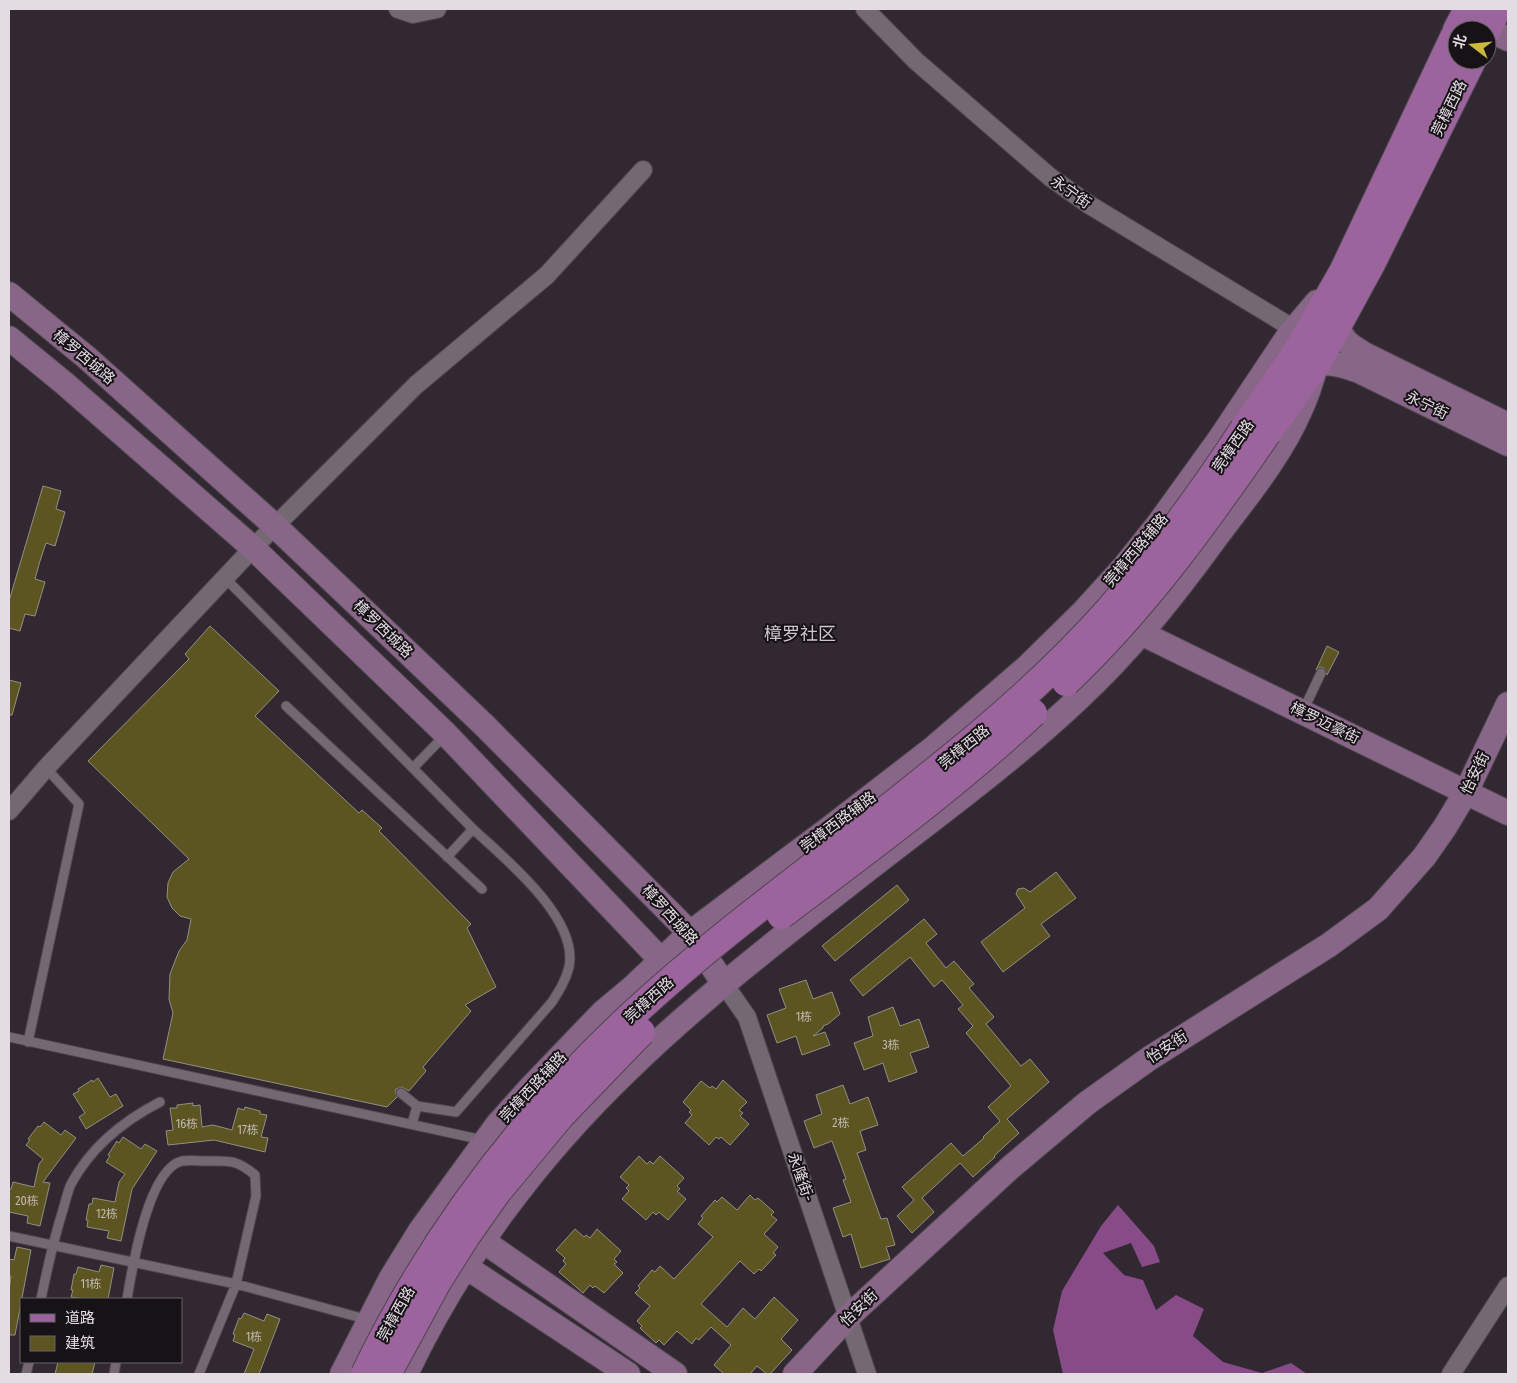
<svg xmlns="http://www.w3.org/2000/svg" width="1517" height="1383" font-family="'Fira Sans Condensed','Noto Sans SC',sans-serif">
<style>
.forest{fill:#874b88}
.building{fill:#5c5421;stroke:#929081}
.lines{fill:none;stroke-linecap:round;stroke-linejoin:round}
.lane-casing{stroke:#4e454e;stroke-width:11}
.street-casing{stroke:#4e454e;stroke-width:20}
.secondary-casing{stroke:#4e454e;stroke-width:26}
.primary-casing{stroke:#4e454e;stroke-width:30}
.lane{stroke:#746873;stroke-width:9}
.street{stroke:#746873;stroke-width:18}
.secondary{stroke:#886687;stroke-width:24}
.primary{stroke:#9c649c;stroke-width:28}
.primary-bridge-casing{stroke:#4e454e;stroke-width:30;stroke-linecap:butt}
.primary-bridge{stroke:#9c649c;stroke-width:28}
.labels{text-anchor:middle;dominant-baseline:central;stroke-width:4;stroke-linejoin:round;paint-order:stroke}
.number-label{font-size:12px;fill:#c1bbb2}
.street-label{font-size:15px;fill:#e3dde3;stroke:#171216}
.quarter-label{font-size:18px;fill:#cfc2ce;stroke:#171216}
</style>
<rect width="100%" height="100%" fill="#312831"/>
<path class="forest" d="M1118 1205 1154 1246 1160 1262 1142 1267 1131 1243 1103 1253 1124 1275 1143 1280 1156 1310 1176 1295 1204 1309 1193 1336 1223 1362 1262 1373 1291 1363 1307 1374H1063L1053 1330 1062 1291 1101 1226Z"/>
<path class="building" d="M43 486 61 491 56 509 65 512 55 546 46 543 40 561 35 579 45 582 35 616 25 614 20 631 9 628V601Z
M210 626 279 691 255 716 359 813 362 810 382 828 379 831 471 924 467 928 496 987 465 1005 471 1011 423 1067 426 1071 409 1091 402 1087 396 1089 395 1092 397 1097 387 1107 163 1059 173 1013 169 999 170 974 179 951 187 940 191 919 180 916 172 908 167 897 168 883 173 872 189 859 88 761 189 659 185 654Z
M1327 646 1339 652 1327 675 1324 668 1320 667 1316 670Z
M9 680 21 683 12 715H9Z
M1056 872 1076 898 1041 924 1050 936 1003 972 981 942 1025 908 1016 894 1018 889 1024 888 1030 892Z
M897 885 909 900 835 961 822 946Z
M924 919 937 934 926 943 946 968 954 961 974 984 969 988 994 1017 986 1024 1021 1066 1030 1059 1049 1082 1007 1119 1019 1133 994 1156 995 1157 973 1177 960 1163 922 1198 934 1212 912 1233 897 1216 914 1200 902 1187 951 1143 963 1156 984 1138 983 1137 1000 1121 988 1107 1011 1086 966 1033 973 1026 958 1009 963 1005 942 980 934 987 910 957 863 996 850 980Z
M806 980 813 999 832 992 840 1014 828 1024 823 1026V1028L813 1036 825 1032 830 1045 802 1055 796 1036 777 1043 767 1015 786 1008 779 989Z
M893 1007 900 1026 919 1019 929 1047 910 1053 917 1072 889 1082 883 1063 864 1070 854 1043 873 1036 868 1017Z
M98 1078 110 1097 116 1094 123 1106 86 1129 79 1117 85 1113 73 1094 79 1091 78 1089 92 1080 93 1082Z
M723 1080 747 1102 739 1110 743 1113 740 1116 749 1124 730 1145 721 1137 719 1139 716 1137 709 1145 685 1123 692 1115 689 1112 691 1110 683 1102 701 1081 710 1088 712 1086 716 1089Z
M843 1085 850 1104 868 1097 878 1125 860 1131 866 1150 857 1153 881 1219 887 1218 895 1245 886 1247 890 1259 861 1268 851 1234 843 1237 833 1208 851 1202 843 1180 846 1179 832 1141 814 1148 804 1121 822 1114 816 1095Z
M193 1103V1106L200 1105 202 1127 213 1125 232 1130 238 1108 244 1110 245 1107 260 1111V1114L267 1115 261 1137 268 1138 265 1152 214 1140 168 1145 166 1131 173 1130 170 1108H177V1105Z
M44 1122 61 1135 65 1130 76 1138 43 1182 50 1183 40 1226 27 1223 28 1216 9 1212V1189H11L13 1182 34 1187 39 1164 43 1159 26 1145 30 1140 28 1139 38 1126 40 1127Z
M123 1137 141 1149 145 1144 157 1151 132 1189 121 1241 107 1238 109 1231 87 1227 88 1220H86L89 1204H92L93 1198 115 1202 119 1182 125 1174 106 1162 110 1156 108 1155 117 1141 119 1143Z
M639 1156 647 1164 650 1161 653 1164 660 1156 684 1178 677 1186 680 1189 677 1191 686 1199 668 1220 659 1212 656 1215 653 1212 646 1220 622 1199 629 1191 626 1188 629 1185 620 1177Z
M750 1195 755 1200 758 1198 774 1212 771 1215 777 1220 764 1234 778 1247 773 1253 776 1255 761 1271 759 1269 754 1274 740 1261 701 1304 727 1327 743 1308 755 1319 774 1297 798 1320 781 1339 792 1350 770 1374H767L757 1366 750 1374H724L714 1365 731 1345 711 1327 699 1340 696 1338 692 1344 677 1331 664 1345 659 1340 656 1343 640 1328 642 1326 637 1321 650 1306 635 1293 640 1288 638 1286 652 1270 655 1272 660 1266 674 1279 713 1237 698 1224 703 1218 701 1216 715 1200 717 1202 722 1197 737 1210Z
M575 1229 584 1237 586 1235 590 1238 597 1229 621 1251 614 1259 617 1262 614 1264 623 1273 604 1293 595 1286 593 1288 590 1285 583 1293 559 1272 566 1264 563 1261 565 1258 556 1250Z
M17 1247 31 1250 15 1335H9V1291L11 1276H9V1259L14 1260Z
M101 1265 114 1268 108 1299H84L71 1297 73 1290H71L74 1274H76L78 1267 99 1272Z
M244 1313 264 1321 267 1314 280 1319 259 1374H244L254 1349 233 1341 235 1335 233 1334 239 1318 241 1319Z
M58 1362H95L92 1374H55Z"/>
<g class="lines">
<defs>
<path id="lane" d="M225 578 473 829
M286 706 482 889
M1303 711 1321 673
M413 768 446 734
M9 1037 483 1140
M28 1042 79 804 46 768
M401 1093 417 1106
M412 1124 417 1106 456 1112 552 1002C559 991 566 980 569 967 579 918 505 859 473 829L447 857
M9 1236 236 1284 369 1320
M41 1299C47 1270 53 1242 62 1213 65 1204 67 1193 71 1184 91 1147 123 1121 160 1102
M127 1299C132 1269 148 1169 182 1161 189 1160 198 1161 206 1161 229 1161 236 1159 255 1175L256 1196 236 1284 199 1374
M26 1374 29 1362
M114 1374 116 1362"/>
<path id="street" d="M398 9 413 14 437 9
M865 9 916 61 1050 177 1088 204 1304 335
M9 811 46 768 253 548 416 385 547 275 643 170
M724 984 747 1017 867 1374
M1451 1374 1508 1286"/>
<path id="secondary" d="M1487 29 1508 39
M9 294 86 357 275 526 485 726 690 933 724 984
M1338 326C1342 342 1353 347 1366 355L1508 425
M9 338 64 383 253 548 446 734 661 960 676 966
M1141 633 1508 813
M483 1241 675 1374
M466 1267 628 1374
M342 1374 391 1278 420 1231 497 1125 532 1086 602 1013 633 987 690 933 831 827 932 749 1027 667 1083 612 1123 568 1159 523 1221 437 1289 335 1317 302
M406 1374C460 1260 538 1156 629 1069 702 998 783 936 862 874 935 817 1010 763 1077 700 1128 653 1171 599 1212 543 1243 501 1279 459 1300 411 1307 396 1312 381 1316 365 1331 361 1345 366 1359 371L1508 444
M795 1374 848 1317 1011 1167 1087 1103 1150 1058 1329 945 1378 909 1424 857 1445 827 1466 792 1508 704"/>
<path id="primary" d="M1457 30 1468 9
M1487 30 1497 9
M1244 429 1297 352 1343 272 1457 31
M1267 433 1316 365 1372 262 1472 60"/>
</defs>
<use href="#lane" class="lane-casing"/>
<use href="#street" class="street-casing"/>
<use href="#secondary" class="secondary-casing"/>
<use href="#primary" class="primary-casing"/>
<use href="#lane" class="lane"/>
<use href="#street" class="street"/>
<use href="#secondary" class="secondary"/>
<use href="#primary" class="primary"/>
<defs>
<path id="primary-bridge" d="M1066 682C1144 608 1206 522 1267 433
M781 915C867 850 954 787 1033 713
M365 1374C431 1238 522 1117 633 1014 703 949 780 892 855 834 896 803 935 771 974 739 1022 699 1068 656 1109 610 1158 553 1203 492 1244 429
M387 1374 437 1282 466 1236 497 1192 561 1115 641 1032"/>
</defs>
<use href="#primary-bridge" class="primary-bridge-casing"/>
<use href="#primary-bridge" class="primary-bridge"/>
</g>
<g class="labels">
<g class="number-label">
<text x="804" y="1017">1栋</text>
<text x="891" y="1045">3栋</text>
<text x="841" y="1123">2栋</text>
<text x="187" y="1124">16栋</text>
<text x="248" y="1130">17栋</text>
<text x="27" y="1201">20栋</text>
<text x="107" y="1214">12栋</text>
<text x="91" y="1284">11栋</text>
<text x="254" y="1337">1栋</text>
</g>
<g class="street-label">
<text transform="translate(1449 108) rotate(-64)">莞樟西路</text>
<text transform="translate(1071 192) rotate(35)">永宁街</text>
<text transform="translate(84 357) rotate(40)">樟罗西城路</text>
<text transform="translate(1427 405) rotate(26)">永宁街</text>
<text transform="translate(1233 446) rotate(-55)">莞樟西路</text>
<text transform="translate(1136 550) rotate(-50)">莞樟西路辅路</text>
<text transform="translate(383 629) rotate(44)">樟罗西城路</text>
<text transform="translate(1325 723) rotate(26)">樟罗迈豪街</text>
<text transform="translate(964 747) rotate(-39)">莞樟西路</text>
<text transform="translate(1475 773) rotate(-64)">怡安街</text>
<text transform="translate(838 822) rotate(-37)">莞樟西路辅路</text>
<text transform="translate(670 915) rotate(48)">樟罗西城路</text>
<text transform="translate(649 1000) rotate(-42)">莞樟西路</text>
<text transform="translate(1167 1047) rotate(-33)">怡安街</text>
<text transform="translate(533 1087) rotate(-47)">莞樟西路辅路</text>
<text transform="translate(801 1177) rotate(71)">永隆街-</text>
<text transform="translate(859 1308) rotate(-44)">怡安街</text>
<text transform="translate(396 1314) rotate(-61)">莞樟西路</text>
</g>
<g class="quarter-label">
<text x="800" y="634">樟罗社区</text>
</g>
</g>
<rect width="1517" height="1383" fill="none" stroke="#e3dde3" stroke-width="20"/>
<rect x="20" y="1298" width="162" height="65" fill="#171216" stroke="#696368"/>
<rect x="30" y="1314" width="25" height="8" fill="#9c649c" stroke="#696368"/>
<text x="65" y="1323" font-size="15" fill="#e3dde3">道路</text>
<rect x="30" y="1336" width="25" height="15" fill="#5c5421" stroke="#696368"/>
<text x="65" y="1348" font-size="15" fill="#e3dde3">建筑</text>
<g transform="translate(1472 45) rotate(286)"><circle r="24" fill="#171216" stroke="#696368"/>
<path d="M0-4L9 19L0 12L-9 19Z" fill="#ccb938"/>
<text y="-8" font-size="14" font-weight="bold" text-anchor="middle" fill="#e3dde3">北</text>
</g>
</svg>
